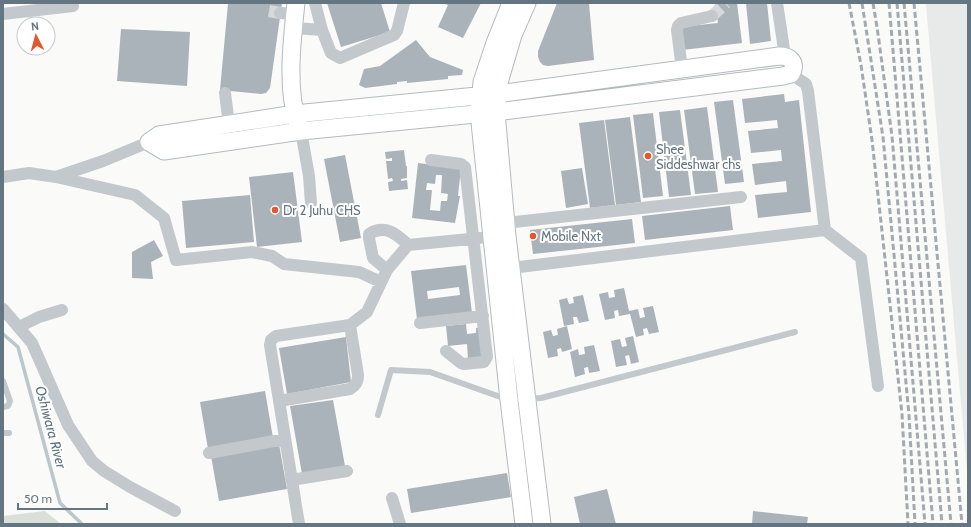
<svg xmlns="http://www.w3.org/2000/svg" width="971" height="527" font-family="Cabin,sans-serif">
<style>
.built{fill:#e8e9e9}
.green{fill:#dadfd7}
.lines{fill:none;stroke-linecap:round;stroke-linejoin:round}
.stream{stroke:#bbc7cb;stroke-width:3.5}
.building{fill:#aab3b9;fill-rule:evenodd}
.street-tunnel{stroke:#d5d9db;stroke-width:12;stroke-dasharray:12 6;stroke-linecap:butt}
.secondary-casing{stroke:#b3babf;stroke-width:19}
.lane{stroke:#c3c8cc;stroke-width:6}
.street{stroke:#c3c8cc;stroke-width:12}
.secondary{stroke:#fff;stroke-width:17}
.rail{stroke:#a2aab0;stroke-width:3;stroke-dasharray:6 3;stroke-linecap:butt}
.poi-dot{fill:#e4572e;stroke:#fff;stroke-width:1.5}
.labels{text-anchor:middle;dominant-baseline:central;stroke-width:4;stroke-linejoin:round;paint-order:stroke}
.poi-label{font-size:13px;fill:#657683;stroke:#fff;text-anchor:start}
.water-label{font-size:14px;font-style:italic;fill:#60757c;stroke:#fff}
</style>
<rect width="100%" height="100%" fill="#fafaf8"/>
<path class="built" d="M925 3H968V483L926 5Z"/>
<path class="green" d="M45 511 61 524H3V516Z"/>
<g class="lines">
<path class="stream" d="M3 334 18 347 60 503 82 524"/>
</g>
<path class="building" d="M228 3H282L270 88 266 93 261 94 220 90Z
M327 3H381L390 32 341 47Z
M443 3H481L463 38 438 27 448 5Z
M557 3H589L594 60 548 66 543 65 540 62 538 57V51Z
M715 3H737L742 43 682 50 679 27 718 23Z
M746 3H767L771 41 750 44Z
M121 29 190 32 187 86 117 81Z
M416 40 430 57 463 70 462 75 448 76V79L407 83V81L397 82V84L365 88 359 85 364 69 380 66Z
M784 94 785 102 799 100 811 212 758 218 755 195 787 192 786 181 755 185 752 164 782 161 781 150 751 153 748 131 778 128 777 120 745 123 742 99Z
M733 100 744 182 725 184 714 102Z
M707 107 718 192 695 194 684 110Z
M680 110 691 195 669 197 659 112Z
M653 113 663 196 643 198 633 115Z
M630 117 641 202 616 205 605 120Z
M604 120 615 205 590 208 579 123Z
M404 150 406 166H407V178L401 179V181L407 180 408 189 389 191 388 182 393 181 392 178 388 179 386 161H392V158L386 159 385 152Z
M345 155 361 238 340 242 324 159Z
M418 163 461 168 458 196H460L455 223 412 218ZM436 175H442L441 193 448 194 447 201H441L440 211 430 210 432 190H426L427 183 435 184Z
M582 168 588 204 566 208 561 171Z
M293 172 302 242 257 247 249 177Z
M250 195 254 242 186 248 182 201Z
M730 206 733 230 645 240 642 216Z
M632 219 635 243 533 254 530 230Z
M154 240 163 256 151 262 153 279 132 278V252Z
M466 265 472 313 417 319 411 271ZM459 287 460 295 428 299 427 291Z
M624 288 629 311 638 309 640 318 645 317 643 308 653 306 659 332 649 334 647 328 643 329 644 335 636 337 630 314 619 316 618 310 614 311 615 318 605 320 599 294 608 292 609 298 615 297 614 290Z
M583 295 589 321 579 323 577 317H573L574 324 564 326 559 300 567 298 569 304 574 303 573 297Z
M466 324 467 334 476 333V328L482 327 485 358 468 360 467 344 448 346 446 326Z
M567 326 572 349 562 352 561 348 557 349 558 356 548 358 543 332 551 330 553 336 558 335 557 329Z
M633 336 639 362 631 364 629 355 625 356 627 365 616 367 611 341 620 339 622 347 627 346 625 338Z
M346 337 351 382 287 394 279 348Z
M594 345 600 371 589 373 588 367 584 368 585 374 575 377 570 352 578 349 579 355 585 354 584 347Z
M265 391 273 438 208 449 200 402Z
M333 400 345 466 302 474 290 406Z
M279 444 287 489 219 501 211 456Z
M507 473 511 497 411 513 407 489Z
M607 489 616 524H580L574 497Z
M753 511 808 517 807 524H752Z"/>
<g class="lines">
<path class="street-tunnel" d="M269 11 280 13
M712 16 726 3"/>
<defs>
<path id="secondary" d="M296 3C292 40 286 88 298 124
M511 3 495 43 482 82 479 113 509 400 524 524
M527 3 513 35 498 86 496 112 507 236 542 524
M779 56C791 56 797 63 791 74L783 76 496 112 301 131 164 151 149 142 159 135 295 114 497 94Z"/>
</defs>
<use href="#secondary" class="secondary-casing"/>
<path class="lane" d="M3 381 10 401 8 406 3 407
M378 415 391 370 430 372 509 400 541 398 795 332
M3 433H9"/>
<path class="street" d="M315 3 322 30 331 53 340 58 394 35 397 31 404 3
M777 3 785 56
M280 13 295 14
M3 14 73 6
M294 28 322 30
M682 69 677 30 678 26 681 23 712 16
M791 74 806 84 808 91 825 230 861 258 878 386
M225 93 229 125
M301 131 309 176 311 203
M431 160 461 164 465 167 487 357 484 362 464 364 461 363 446 351
M3 177 29 173 56 177 103 161 149 142
M56 177 135 195 164 218 176 260 252 252 272 256 284 264 359 272 381 282
M506 223 741 197
M511 268 825 230
M387 270 373 258 369 238V234C385 224 397 234 408 245L480 238
M3 309 32 343 68 425 92 461 104 471 130 487 175 511
M420 323 483 316
M19 327 39 317 62 310
M279 401 350 389C356 385 358 382 358 375L350 325
M209 453 285 439
M291 480 347 471
M392 498 400 524
M299 524 270 345 271 340 276 336 350 325 367 312 387 270 408 245"/>
<use href="#secondary" class="secondary"/>
<path class="rail" d="M849 3 861 65 872 140 902 414 908 524
M862 3 883 137 909 415 915 524
M873 3 877 27 892 136 925 524
M889 3 933 524
M897 3 942 524
M904 3 951 524
M914 3 962 524"/>
</g>
<g class="poi-dot">
<circle cx="648" cy="156" r="4"/>
<circle cx="275" cy="210" r="4"/>
<circle cx="533" cy="236" r="4"/>
</g>
<g class="labels">
<g class="poi-label">
<text x="656" y="149">Shee<tspan x="656" dy="15">Siddeshwar chs</tspan></text>
<text x="283" y="210">Dr 2 Juhu CHS</text>
<text x="541" y="236">Mobile Nxt</text>
</g>
<g class="water-label">
<text transform="translate(51 427) rotate(75)">Oshiwara River</text>
</g>
</g>
<rect width="971" height="527" fill="none" stroke="#657683" stroke-width="8"/>
<g transform="translate(36 36) rotate(354)"><circle r="19" fill="#ffffff" stroke="#c1c8cd"/>
<path d="M0-3L7 15L0 10L-7 15Z" fill="#e4572e"/>
<text y="-6" font-size="11" font-weight="bold" text-anchor="middle" fill="#657683">N</text>
</g>
<path d="M18 503v6h89v-6" fill="none" stroke="#657683" stroke-width="2"/>
<text x="24" y="503" font-size="12" fill="#657683" stroke="#ffffff" stroke-width="3" paint-order="stroke">50 m</text>
</svg>
